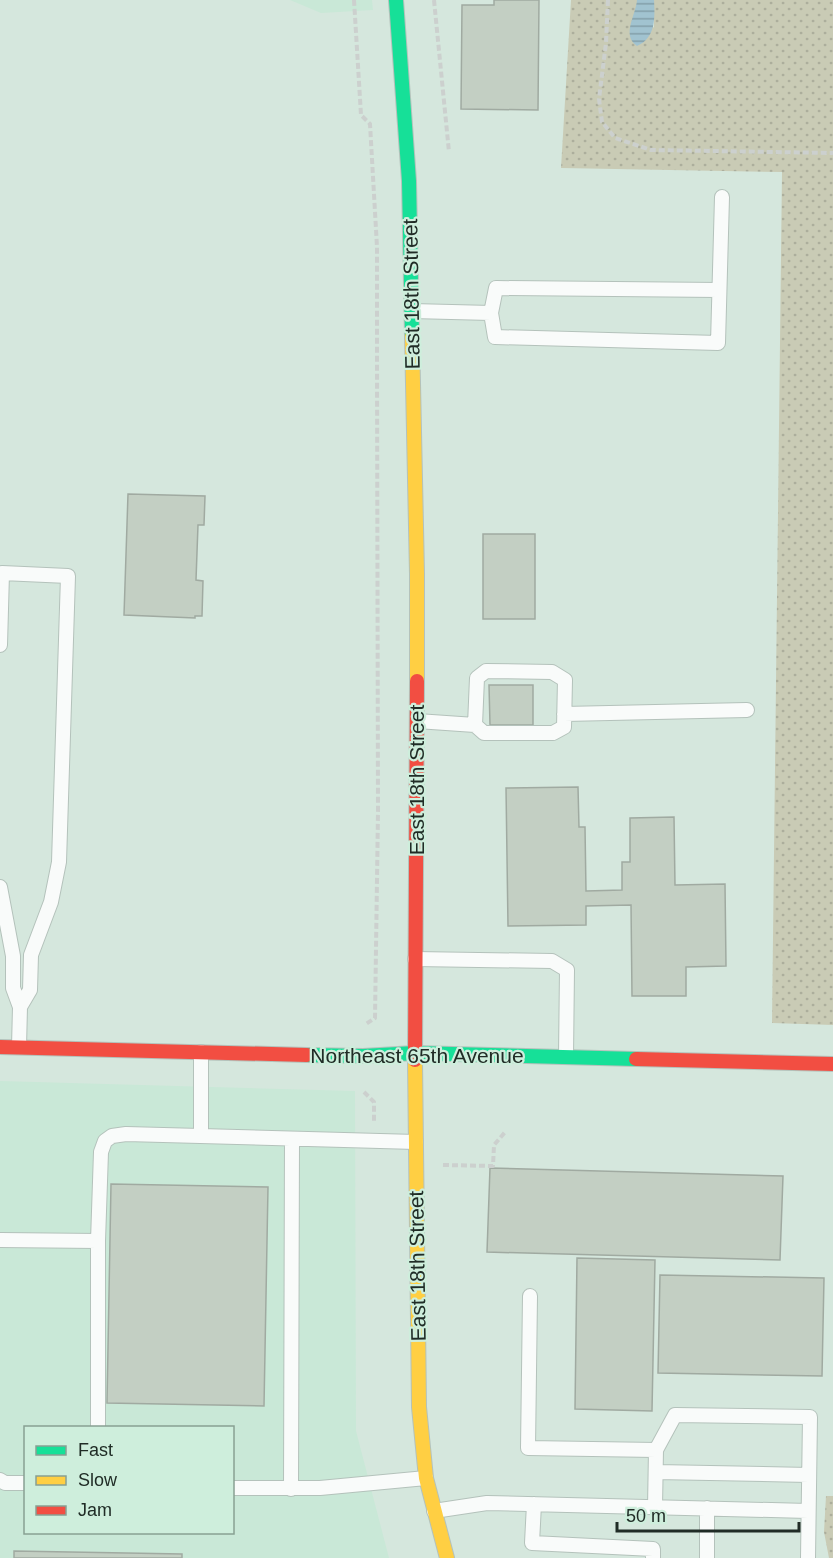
<svg xmlns="http://www.w3.org/2000/svg" width="833" height="1558" font-family="Helvetica,sans-serif">
<style>
.built{fill:#c9e8d7;fill-rule:evenodd}
.green{fill:url(#green-dots)}
.water{fill:url(#water-rules)}
.building{fill:#c3cfc3;stroke:#a0aaa1;stroke-width:1.5}
.lines{fill:none;stroke-linecap:round;stroke-linejoin:round}
.lane-casing{stroke:#b4c2bb;stroke-width:16}
.fast-casing{stroke:#b4c2bb;stroke-width:16}
.slow-casing{stroke:#b4c2bb;stroke-width:16}
.jam-casing{stroke:#b4c2bb;stroke-width:16}
.path{stroke:#ccd0ce;stroke-width:4;stroke-dasharray:6 3;stroke-linecap:butt}
.lane{stroke:#f9fbfa;stroke-width:14}
.fast{stroke:#16e098;stroke-width:14}
.slow{stroke:#ffcf43;stroke-width:14}
.jam{stroke:#f24e42;stroke-width:14}
.labels{text-anchor:middle;dominant-baseline:central;stroke-width:4.5;stroke-linejoin:round;paint-order:stroke}
.street-label{font-size:21px;fill:#202c26;stroke:#ceeedc}
</style>
<defs>
<pattern id="green-dots" width="8" height="8" patternUnits="userSpaceOnUse" patternTransform="scale(1.5)"><rect width="8" height="8" fill="#c9cbb5"/><path d="M2 2h.1M6 6h.1" fill="none" stroke="#acae9c" stroke-width="1.8" stroke-linecap="round"/></pattern>
<pattern id="water-rules" width="6" height="5" patternUnits="userSpaceOnUse" patternTransform="scale(1.5)"><rect width="6" height="5" fill="#a1c3d0"/><path d="M0 2.5h6" fill="none" stroke="#839fa9"/></pattern>
</defs>
<rect width="100%" height="100%" fill="#d5e7dd"/>
<path class="built" d="M290 0H372L373 10 321 13Z
M0 1081 355 1091 356 1431 389 1558H0ZM26 1428H232V1532H26Z"/>
<path class="green" d="M571 0H637V4L654 28V0H833V1025L772 1023 782 172 561 168Z
M826 1496H833V1558H829L824 1532Z"/>
<path class="water" d="M637 0H654C655 17 656 38 637 46 621 35 636 15 637 0Z"/>
<path class="building" d="M494 0H539L538 110 461 109 462 5H494Z
M128 494 205 496 204 525H198L196 580 203 581 202 616H195V618L124 615Z
M483 534H535V619H483Z
M489 685H533V725H490Z
M578 787 579 827H585L586 891 622 890V862H630V818L674 817 675 885 725 884 726 966 686 967V996H632L631 905 586 906V925L508 926 506 788Z
M490 1168 783 1176 780 1260 487 1252Z
M111 1184 268 1187 264 1406 107 1403Z
M577 1258 655 1260 652 1411 575 1409Z
M660 1275 824 1278 822 1376 658 1373Z
M14 1551 182 1554V1558H14Z"/>
<g class="lines">
<defs>
<path id="lane" d="M412 311 491 313 495 337 718 343 722 197
M491 313 496 288 719 290
M0 645 2 573 68 576 59 862 51 902 31 955 30 990 20 1007
M564 714 747 710
M417 721 475 725 484 733H553L564 727 565 680 552 672 486 671 477 678 475 725
M0 887 13 956V988L20 1007 19 1047
M415 959 552 961 567 970 566 1057
M201 1136V1052
M0 1240 98 1241
M530 1296 528 1448 656 1450 655 1507
M98 1428V1241L101 1152 105 1141 112 1136 126 1134 416 1142
M656 1450 675 1415 810 1417 808 1558
M656 1472 809 1475
M0 1480 5 1483H26
M232 1488H320L426 1478
M291 1489 292 1139
M534 1504 532 1543 653 1549V1558
M434 1511 487 1503 808 1511
M707 1558V1508"/>
<path id="fast" d="M396 0 409 181 412 336
M307 1055 363 1056 415 1053 636 1059"/>
<path id="slow" d="M412 336 417 574V681
M415 1060 419 1407 426 1478 447 1558"/>
<path id="jam" d="M0 1047 307 1055
M636 1059 833 1064
M415 1060 417 681"/>
</defs>
<use href="#lane" class="lane-casing"/>
<use href="#fast" class="fast-casing"/>
<use href="#slow" class="slow-casing"/>
<use href="#jam" class="jam-casing"/>
<path class="path" d="M354 0 361 115 370 124 377 247V365L378 811 375 1018 366 1024
M434 0 449 152
M608 0 606 43 599 99 602 122 615 138 651 150 833 153
M364 1092 374 1102V1123
M443 1165 493 1166 494 1145 506 1131"/>
<use href="#lane" class="lane"/>
<use href="#fast" class="fast"/>
<use href="#slow" class="slow"/>
<use href="#jam" class="jam"/>
</g>
<g class="labels">
<g class="street-label">
<text transform="translate(411 294) rotate(-91)">East 18th Street</text>
<text transform="translate(416 780) rotate(-90)">East 18th Street</text>
<text x="417" y="1055">Northeast 65th Avenue</text>
<text transform="translate(417 1266) rotate(-91)">East 18th Street</text>
</g>
</g>
<rect x="24" y="1426" width="210" height="108" fill="#ceeedc" stroke="#88a093" stroke-width="1.5"/>
<rect x="36" y="1446" width="30" height="9" fill="#16e098" stroke="#88a093" stroke-width="1.5"/>
<text x="78" y="1456" font-size="18" fill="#202c26">Fast</text>
<rect x="36" y="1476" width="30" height="9" fill="#ffcf43" stroke="#88a093" stroke-width="1.5"/>
<text x="78" y="1486" font-size="18" fill="#202c26">Slow</text>
<rect x="36" y="1506" width="30" height="9" fill="#f24e42" stroke="#88a093" stroke-width="1.5"/>
<text x="78" y="1516" font-size="18" fill="#202c26">Jam</text>
<path d="M617 1522v9h182v-9" fill="none" stroke="#202c26" stroke-width="3"/>
<text x="626" y="1522" font-size="18" fill="#202c26" stroke="#ceeedc" stroke-width="4.5" paint-order="stroke">50 m</text>
</svg>
